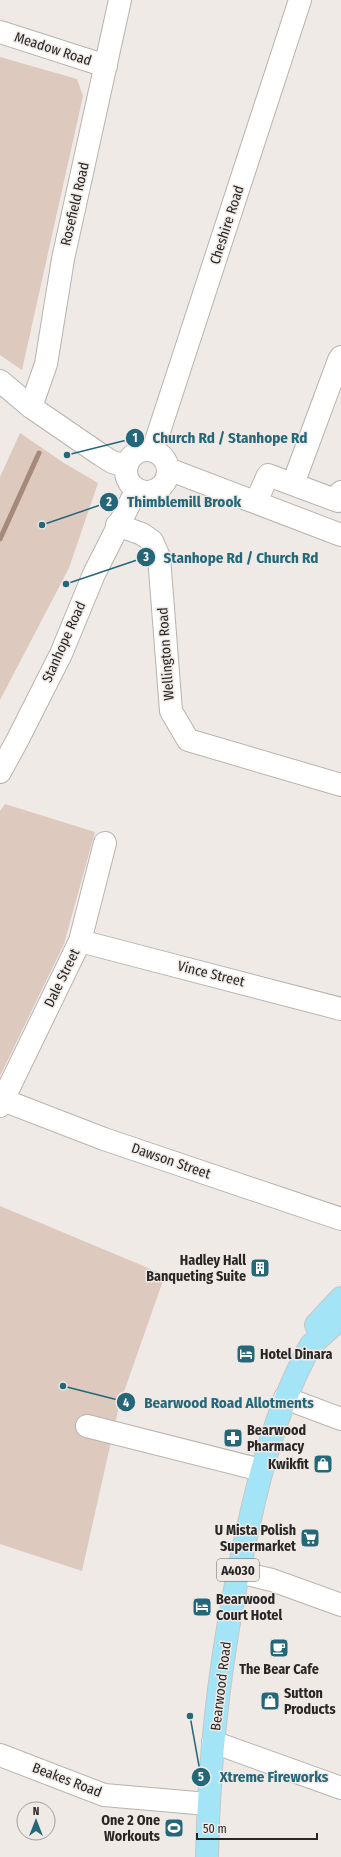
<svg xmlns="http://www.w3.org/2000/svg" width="341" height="1857" font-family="'Fira Sans Condensed',sans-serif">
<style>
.green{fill:#ddc9bd}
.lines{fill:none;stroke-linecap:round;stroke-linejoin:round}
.stream{stroke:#a5897a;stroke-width:5}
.minor-casing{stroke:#b9b3af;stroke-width:24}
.major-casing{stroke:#c7c7c7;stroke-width:24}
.minor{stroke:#fff;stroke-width:22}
.major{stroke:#a3e4f6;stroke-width:22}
.labels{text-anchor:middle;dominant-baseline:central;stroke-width:3;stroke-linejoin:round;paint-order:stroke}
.shield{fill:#f0eae7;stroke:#656260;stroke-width:1}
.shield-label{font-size:13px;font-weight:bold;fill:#292726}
.street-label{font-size:14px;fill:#292726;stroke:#f0eae7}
.poi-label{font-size:14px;font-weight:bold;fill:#292726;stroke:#f0eae7;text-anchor:end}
.leader{fill:none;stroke:#236779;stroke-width:1.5}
.callout-dot{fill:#236779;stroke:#f0eae7;stroke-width:1.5}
.mark-label{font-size:12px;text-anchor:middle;font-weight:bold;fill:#fff}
.callout-label{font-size:15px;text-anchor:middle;font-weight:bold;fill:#236779;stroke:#f0eae7;stroke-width:3;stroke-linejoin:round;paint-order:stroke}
</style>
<rect width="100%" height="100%" fill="#f0eae7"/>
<path class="green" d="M0 57 77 79 83 96 22 370 0 355Z
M20 433 64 463 98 483 69 568 0 700V477Z
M5 804 95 832 64 944 0 1076V811Z
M0 1206 165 1275 119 1406 82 1571 0 1544Z"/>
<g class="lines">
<path class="stream" d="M0 539 39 453"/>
<defs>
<path id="minor" d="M0 32 106 66
M0 381 31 407 101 455 112 462 127 466
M31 407 46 364 63 259 120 0
M126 471a21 21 0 1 1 42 0a21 21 0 1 1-42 0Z
M153 450 300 0
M168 469 341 535
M293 484 339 360 341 357
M256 502 268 475 338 501 341 492
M117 525 142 534 152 541 159 557 171 711 188 740 341 785
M0 772 18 739 61 654 94 574 137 489
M80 941 341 1009
M3 1100 104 1139 341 1219
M0 1106 80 941 105 843
M285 1398 341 1419
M87 1426 261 1470
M238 1572 272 1580 341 1605
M213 1742 341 1788
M0 1755 104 1795 208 1804"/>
<path id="major" d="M316 1325 341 1298
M207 1857C209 1749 222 1642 246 1537 260 1472 276 1411 307 1352L311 1345 341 1318"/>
</defs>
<use href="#minor" class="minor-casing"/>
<use href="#major" class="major-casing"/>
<use href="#minor" class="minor"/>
<use href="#major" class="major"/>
</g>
<defs>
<symbol id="building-square" viewBox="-11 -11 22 22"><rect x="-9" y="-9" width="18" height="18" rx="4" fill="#236779" stroke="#f0eae7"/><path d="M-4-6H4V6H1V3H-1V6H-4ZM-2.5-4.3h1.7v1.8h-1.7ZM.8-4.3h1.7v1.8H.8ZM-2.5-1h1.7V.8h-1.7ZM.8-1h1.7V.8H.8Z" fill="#fff"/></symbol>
<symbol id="hotel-square" viewBox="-11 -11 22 22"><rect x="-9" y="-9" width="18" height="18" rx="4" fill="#236779" stroke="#f0eae7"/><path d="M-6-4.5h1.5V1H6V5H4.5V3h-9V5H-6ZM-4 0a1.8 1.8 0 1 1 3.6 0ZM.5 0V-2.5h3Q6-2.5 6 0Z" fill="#fff"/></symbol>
<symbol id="pharmacy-square" viewBox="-11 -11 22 22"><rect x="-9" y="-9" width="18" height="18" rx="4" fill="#236779" stroke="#f0eae7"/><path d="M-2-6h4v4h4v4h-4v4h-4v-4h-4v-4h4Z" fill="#fff"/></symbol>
<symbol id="shop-square" viewBox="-11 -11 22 22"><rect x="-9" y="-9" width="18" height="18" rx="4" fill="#236779" stroke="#f0eae7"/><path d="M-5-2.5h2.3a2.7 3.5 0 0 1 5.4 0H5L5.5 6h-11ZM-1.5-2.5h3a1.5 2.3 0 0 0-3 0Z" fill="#fff"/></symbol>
<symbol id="supermarket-square" viewBox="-11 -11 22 22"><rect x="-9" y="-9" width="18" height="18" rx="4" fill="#236779" stroke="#f0eae7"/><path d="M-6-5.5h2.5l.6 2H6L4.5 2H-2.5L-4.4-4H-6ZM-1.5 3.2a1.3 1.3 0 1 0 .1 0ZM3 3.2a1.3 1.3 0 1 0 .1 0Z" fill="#fff"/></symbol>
<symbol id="cafe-square" viewBox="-11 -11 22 22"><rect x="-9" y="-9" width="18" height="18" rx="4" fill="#236779" stroke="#f0eae7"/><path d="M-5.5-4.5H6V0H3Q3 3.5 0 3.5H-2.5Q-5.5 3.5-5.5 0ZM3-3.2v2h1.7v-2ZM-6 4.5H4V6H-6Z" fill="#fff"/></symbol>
<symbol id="stadium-square" viewBox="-11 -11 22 22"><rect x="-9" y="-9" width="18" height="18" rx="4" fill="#236779" stroke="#f0eae7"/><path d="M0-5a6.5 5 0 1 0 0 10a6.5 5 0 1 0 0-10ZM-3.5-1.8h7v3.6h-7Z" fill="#fff"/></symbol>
</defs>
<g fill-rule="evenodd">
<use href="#building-square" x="249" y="1257" width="22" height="22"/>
<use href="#hotel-square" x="235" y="1343" width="22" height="22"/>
<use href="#pharmacy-square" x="222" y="1427" width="22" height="22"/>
<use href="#shop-square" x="312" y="1453" width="22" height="22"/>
<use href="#supermarket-square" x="299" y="1527" width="22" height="22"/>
<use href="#hotel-square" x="191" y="1596" width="22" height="22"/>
<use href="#cafe-square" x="268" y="1637" width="22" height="22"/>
<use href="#shop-square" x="259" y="1690" width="22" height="22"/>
<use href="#stadium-square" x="163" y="1817" width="22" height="22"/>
</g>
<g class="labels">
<rect class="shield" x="217" y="1559" width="42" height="22" rx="3"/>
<g class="shield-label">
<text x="238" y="1570">A4030</text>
</g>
<g class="street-label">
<text transform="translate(53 49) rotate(18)">Meadow Road</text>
<text transform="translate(75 204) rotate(-77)">Rosefield Road</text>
<text transform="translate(227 225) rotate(-72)">Cheshire Road</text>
<text transform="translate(64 642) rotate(-66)">Stanhope Road</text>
<text transform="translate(166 654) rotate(-94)">Wellington Road</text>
<text transform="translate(211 974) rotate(14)">Vince Street</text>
<text transform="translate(62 978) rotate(-64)">Dale Street</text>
<text transform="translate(171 1161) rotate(19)">Dawson Street</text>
<text transform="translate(221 1686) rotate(-83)">Bearwood Road</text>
<text transform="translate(67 1780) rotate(21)">Beakes Road</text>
</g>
<g class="poi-label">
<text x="246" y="1260">Hadley Hall<tspan x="246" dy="16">Banqueting Suite</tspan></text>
<text x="260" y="1354" text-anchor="start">Hotel Dinara</text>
<text x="247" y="1430" text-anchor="start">Bearwood<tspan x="247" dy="16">Pharmacy</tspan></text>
<text x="309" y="1464">Kwikfit</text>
<text x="296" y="1530">U Mista Polish<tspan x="296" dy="16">Supermarket</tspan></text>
<text x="216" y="1599" text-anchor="start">Bearwood<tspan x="216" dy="16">Court Hotel</tspan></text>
<text x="279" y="1669" text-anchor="middle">The Bear Cafe</text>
<text x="284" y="1693" text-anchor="start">Sutton<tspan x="284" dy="16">Products</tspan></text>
<text x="160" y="1820">One 2 One<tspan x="160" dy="16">Workouts</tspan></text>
</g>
</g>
<path class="leader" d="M67 455L135 438M42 525L109 502M66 584L146 557M63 1386L126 1402M190 1716L201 1777"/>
<g class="callout-dot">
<circle cx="67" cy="455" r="4"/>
<circle cx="42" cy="525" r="4"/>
<circle cx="66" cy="584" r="4"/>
<circle cx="63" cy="1386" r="4"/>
<circle cx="190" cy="1716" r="4"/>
<circle cx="135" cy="438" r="10"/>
<circle cx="109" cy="502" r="10"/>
<circle cx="146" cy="557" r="10"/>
<circle cx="126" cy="1402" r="10"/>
<circle cx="201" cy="1777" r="10"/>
</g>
<g class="mark-label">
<text x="135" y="442">1</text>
<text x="109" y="506">2</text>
<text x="146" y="561">3</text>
<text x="126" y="1407">4</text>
<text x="201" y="1781">5</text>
</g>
<g class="callout-label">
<text x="230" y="443">Church Rd / Stanhope Rd</text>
<text x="184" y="507">Thimblemill Brook</text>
<text x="241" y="563">Stanhope Rd / Church Rd</text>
<text x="229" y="1408">Bearwood Road Allotments</text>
<text x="274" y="1782">Xtreme Fireworks</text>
</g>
<g transform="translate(36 1821)"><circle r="19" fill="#f0eae7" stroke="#a09c9a"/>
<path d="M0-3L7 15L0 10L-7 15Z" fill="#236779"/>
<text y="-6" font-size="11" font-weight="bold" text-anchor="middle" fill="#292726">N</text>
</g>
<path d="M197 1833v6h120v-6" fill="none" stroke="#292726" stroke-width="2"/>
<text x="203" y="1833" font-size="12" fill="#292726" stroke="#f0eae7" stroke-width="3" paint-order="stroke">50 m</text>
</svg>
